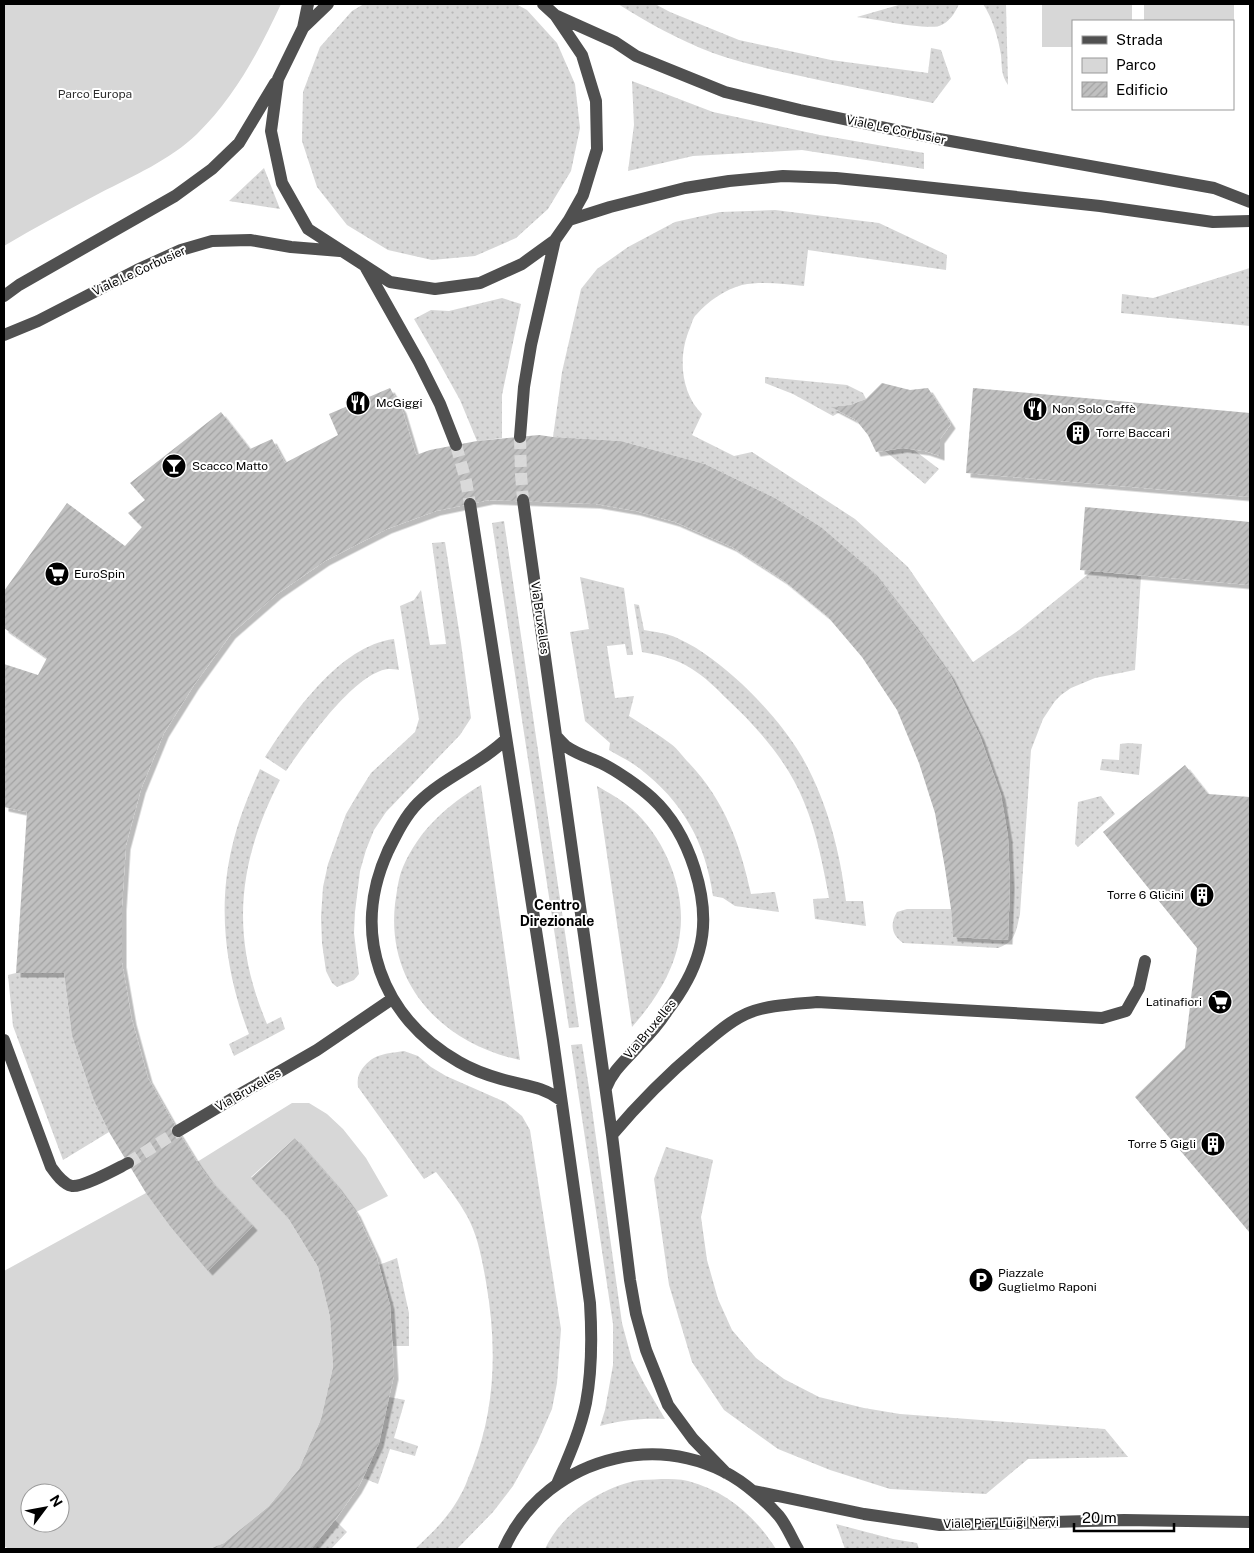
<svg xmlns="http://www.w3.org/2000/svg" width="1254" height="1553" font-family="'Public Sans',sans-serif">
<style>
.grass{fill:url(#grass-dots)}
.green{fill:#d7d7d7;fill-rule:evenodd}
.building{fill:url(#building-hatch);filter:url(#shadow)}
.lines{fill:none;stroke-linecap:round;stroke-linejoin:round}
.minor-tunnel{stroke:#d9d9d9;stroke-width:12;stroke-dasharray:12 6;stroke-linecap:butt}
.minor{stroke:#505050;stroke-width:12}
.labels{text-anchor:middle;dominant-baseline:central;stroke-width:4;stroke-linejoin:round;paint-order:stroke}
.park-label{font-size:12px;fill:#2e2e2e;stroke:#fff}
.street-label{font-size:12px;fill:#000;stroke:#fff}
.poi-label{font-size:12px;fill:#000;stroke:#fff;text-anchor:start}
.neighbourhood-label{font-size:14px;font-weight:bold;fill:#000;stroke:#fff}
</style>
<defs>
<pattern id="grass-dots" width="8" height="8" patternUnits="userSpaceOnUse" patternTransform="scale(1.25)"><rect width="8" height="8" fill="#d7d7d7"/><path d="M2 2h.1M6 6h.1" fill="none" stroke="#b7b7b7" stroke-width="1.8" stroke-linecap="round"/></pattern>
<pattern id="building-hatch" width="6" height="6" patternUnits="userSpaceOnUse" patternTransform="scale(1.25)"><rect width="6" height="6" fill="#c0c0c0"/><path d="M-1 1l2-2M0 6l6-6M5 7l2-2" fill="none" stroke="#a3a3a3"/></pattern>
<filter id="shadow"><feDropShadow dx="4.5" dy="4.5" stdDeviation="0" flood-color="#0004"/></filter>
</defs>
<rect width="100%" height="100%" fill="#fff"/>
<path class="grass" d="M364 4H516L527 10 557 43 575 84 580 128 571 171 548 209 516 238 475 256 432 260 388 250 347 225 317 187 302 141 303 92 320 47 352 11Z
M618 4H655L670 12 739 40 831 60 928 73 931 48 941 50 951 79 933 103C884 93 835 84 787 73 762 67 737 62 713 53 679 40 648 23 618 4Z
M902 4H959C955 13 949 23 939 26 923 30 876 19 857 17Z
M983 4H1006L1008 85C1001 75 1002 67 1001 55 998 37 993 19 983 4Z
M632 81 713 112 820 135 924 153V169L802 150 693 156 628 171 634 125Z
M264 168 280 209 229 201Z
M775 210 879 223 947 255 946 270 808 250 804 286C784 284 762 281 742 285 726 289 707 302 697 314 693 317 692 323 690 328 678 355 680 392 702 414L692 435 734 456 752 452 855 519 908 567 973 662 1019 630 1092 571 1141 576 1135 670 1095 678 1071 688 1061 695 1055 701 1043 719 1031 750 1020 914C1016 931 1016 942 998 948L903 943C891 935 890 923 897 912L907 909H951L953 937 1008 940 1010 884 1008 837 1001 795 980 736 950 675 911 621 872 571 821 527 775 498 705 464 621 441 553 437 562 372 581 289 597 269 628 247 675 222 720 212Z
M1250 268V326L1121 313 1122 294 1153 298Z
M502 298 521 304 502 395V438L477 441 460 400 435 355 414 319 431 310 449 311Z
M765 377 847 385 863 393 866 399 850 405 832 407 840 412 833 416 793 394 765 383Z
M903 448 914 450 939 469 925 484 885 451Z
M504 521 579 1027 569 1028 492 523Z
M445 542 461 643 471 718 460 735 386 812 374 830 366 850 360 871 355 912 354 933 359 974 354 980 337 987 332 983 326 971 322 943 321 917 323 887 328 864 346 814 359 792 371 773 415 732 419 719 400 606 414 600 421 590 430 645 446 644 432 543Z
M580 577 624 588 633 655H627L625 644 607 646 615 698 634 696 629 716C643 725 658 734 671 744 678 749 683 757 689 763 725 801 740 844 751 894L775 892 779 912 735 906 723 898 713 896C705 841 683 802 639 768 630 761 619 756 609 750L610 743 585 721 570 632 589 629Z
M634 604 639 605 644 630C655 632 667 633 677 638 702 649 722 666 742 684 763 704 787 731 802 757 827 801 840 851 846 901H863L866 926 815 919 813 899 829 898C823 866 817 833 804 802 788 762 758 728 727 699 716 688 705 677 692 669 677 659 659 655 642 652Z
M394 639 399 670C396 669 391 669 388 669 354 673 305 744 286 771L265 757C293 714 339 646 394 639Z
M1128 743 1142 744 1139 775 1100 770 1102 759 1119 760 1120 744Z
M260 769 280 780C237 863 230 937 267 1024L281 1017 285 1029 234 1056 229 1044 249 1034C226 975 217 909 232 847 238 820 249 794 260 769Z
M481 785 520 1060C444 1044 386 986 395 904 397 892 398 878 403 867 419 830 447 805 481 785Z
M597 786C609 793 621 799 632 809 665 838 686 890 680 933 676 969 655 1001 632 1027Z
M1101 796 1115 814 1078 847 1075 844 1078 802Z
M16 973H64L72 1036 94 1101 109 1132 63 1160 13 1026 8 975Z
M582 1044 589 1088 622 1323 632 1360 645 1385 665 1419C642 1418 622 1420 600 1426L605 1410 613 1365V1324L571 1045Z
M404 1051 418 1056 431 1067 446 1076 505 1102 522 1116 530 1130 561 1329 557 1383 552 1409 537 1443 513 1486 493 1512 457 1549H415C434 1531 449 1517 461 1494 466 1486 468 1477 472 1469 496 1408 497 1345 486 1282 482 1259 478 1236 467 1216 458 1200 447 1186 436 1172L424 1179 358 1087C357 1080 358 1075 362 1069 374 1053 386 1054 404 1051Z
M666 1147 713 1160 701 1217 707 1260 718 1299 732 1330 756 1358 784 1379 819 1397 864 1408 900 1414 1105 1429 1128 1457 1028 1459 986 1494 890 1489 830 1470 778 1449 724 1410 692 1362 669 1285 654 1179Z
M397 1258 409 1313V1346H393L390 1305 379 1265Z
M389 1397 405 1400 394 1438 418 1446 415 1456 390 1449 378 1484 363 1478 379 1443Z
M661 1479C670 1479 680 1479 688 1481 726 1491 755 1516 776 1549H545C561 1515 597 1490 634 1481 643 1479 652 1480 661 1479Z
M335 1520 347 1532 331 1549H311Z
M836 1524 893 1539 917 1543 919 1549H845Z"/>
<path class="green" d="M4 4H281C259 51 235 97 197 134 170 160 133 176 100 193 68 210 36 227 4 246Z
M1042 4H1132V21H1073V47H1042Z
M1144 4H1234V48H1233V21H1144Z
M292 1103H309L327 1114 343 1129 366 1158 388 1196 356 1212 337 1186 295 1138 251 1177 288 1218 318 1267 330 1317 333 1367 321 1419 299 1469 269 1506 224 1543 209 1549H9L4 1546V1271L146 1193 253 1226 210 1180 197 1162ZM30 1493H60V1523H30Z"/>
<path class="building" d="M882 383 910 390 928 388 951 424 940 439V456L925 451 903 448 876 452 868 435 856 420 831 407 850 405 866 399Z
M390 388 402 409 416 455 430 450 477 441 539 435 553 437 621 441 705 464 775 498 821 527 872 571 911 621 950 675 980 736 1001 795 1008 837 1010 884 1008 940 953 937 951 909 945 868 935 813 919 763 897 710 862 657 828 617 783 580 732 547 675 522 636 511 596 504 489 500 436 511 387 529 325 561 277 594 231 634 194 685 164 733 141 789 126 845 122 906V963L132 1020 148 1078 178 1131 197 1162 210 1180 253 1226 208 1271 170 1226 146 1193 109 1132 94 1101 72 1036 64 973H16L27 812 4 807V664L38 675 47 658 4 628V591L67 503 125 546 142 527 128 513 145 500 130 483 221 412 250 449 272 439 285 463 338 435 329 414Z
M973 388 1250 413V497L966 473Z
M1085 507 1250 522V585L1080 570Z
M1185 765 1208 794 1250 797V1233L1135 1097 1185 1048 1197 948 1103 832Z
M295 1138 337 1186 356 1212 376 1255 390 1305 394 1375 379 1443 363 1478 357 1489 335 1520 311 1549H209L224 1543 269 1506 299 1469 321 1419 333 1367 330 1317 318 1267 288 1218 251 1178Z"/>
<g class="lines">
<path class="minor-tunnel" d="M520 437 521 474 523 500
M456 445 466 481 470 504
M128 1163 178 1131"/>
<path class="minor" d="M328 4 303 28 278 79 271 131 282 183 308 229 390 282 435 289 480 283 522 264 555 240 569 220 583 195 597 149 596 101 582 55 555 15 543 4
M557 16 615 42 636 56 725 92 800 110 939 139 1214 188 1250 202
M303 28 308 4
M569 220 610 207 685 188 729 181 783 176 836 178 887 183 1100 206 1213 222 1250 221
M366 268 419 362 440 404 456 445
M4 296 19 285 175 196 212 169 239 143 275 83
M4 335 38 321 137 270 181 250 212 241 250 240 291 247 340 251
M520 437 524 387 531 345 555 240
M523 500 612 1135 630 1280 636 1314 646 1350 668 1405 693 1439 726 1473
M470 504 553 1040 590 1303C592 1335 592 1371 586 1403 580 1432 568 1458 557 1484
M556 736C560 740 563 744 567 747 577 754 590 758 601 763 616 770 640 787 652 798 689 832 713 902 699 951 693 973 681 993 667 1011 659 1024 649 1035 638 1046 626 1060 613 1070 606 1088
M506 739C481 764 444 777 418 803 405 816 396 835 388 851 350 934 381 1017 459 1062 471 1069 487 1075 501 1079 524 1086 540 1085 561 1100
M4 1040 51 1167C56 1174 63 1184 72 1186 84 1187 116 1169 128 1163
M178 1131 237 1096 317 1050 392 999
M612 1135C639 1103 668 1074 699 1048 714 1036 728 1022 746 1014 765 1005 796 1004 817 1002L1102 1018 1126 1011 1139 988 1145 961
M754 1491 864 1514 940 1525 1124 1520 1250 1522
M504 1549C546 1453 675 1423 754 1492 763 1499 772 1508 779 1516 787 1526 792 1539 798 1549"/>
</g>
<defs>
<symbol id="restaurant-disc" viewBox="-11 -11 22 22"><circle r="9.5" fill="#000" stroke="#fff"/><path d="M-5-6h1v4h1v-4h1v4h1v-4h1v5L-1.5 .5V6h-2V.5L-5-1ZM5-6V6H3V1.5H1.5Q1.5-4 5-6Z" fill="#fff"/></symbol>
<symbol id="building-disc" viewBox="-11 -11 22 22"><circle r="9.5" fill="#000" stroke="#fff"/><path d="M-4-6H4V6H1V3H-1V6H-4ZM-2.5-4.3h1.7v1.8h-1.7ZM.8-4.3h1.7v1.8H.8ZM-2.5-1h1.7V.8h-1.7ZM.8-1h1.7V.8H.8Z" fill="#fff"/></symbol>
<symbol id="bar-disc" viewBox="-11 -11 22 22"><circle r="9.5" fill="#000" stroke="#fff"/><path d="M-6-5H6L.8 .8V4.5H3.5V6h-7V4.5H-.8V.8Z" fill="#fff"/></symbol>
<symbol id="supermarket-disc" viewBox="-11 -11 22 22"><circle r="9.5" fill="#000" stroke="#fff"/><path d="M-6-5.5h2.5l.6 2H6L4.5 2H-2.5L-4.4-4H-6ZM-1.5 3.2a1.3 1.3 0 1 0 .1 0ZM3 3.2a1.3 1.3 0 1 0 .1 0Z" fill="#fff"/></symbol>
<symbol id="parking-disc" viewBox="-11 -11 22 22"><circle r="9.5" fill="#000" stroke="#fff"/><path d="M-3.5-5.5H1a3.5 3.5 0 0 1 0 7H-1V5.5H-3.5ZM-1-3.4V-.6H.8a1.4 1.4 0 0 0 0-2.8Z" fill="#fff"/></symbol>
</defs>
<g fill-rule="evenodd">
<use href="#restaurant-disc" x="344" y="389" width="28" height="28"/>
<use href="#restaurant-disc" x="1021" y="395" width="28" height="28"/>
<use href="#building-disc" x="1064" y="419" width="28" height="28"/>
<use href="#bar-disc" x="160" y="452" width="28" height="28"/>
<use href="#supermarket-disc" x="43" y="560" width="28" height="28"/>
<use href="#building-disc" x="1188" y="881" width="28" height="28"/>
<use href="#supermarket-disc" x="1206" y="988" width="28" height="28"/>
<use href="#building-disc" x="1199" y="1130" width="28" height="28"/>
<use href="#parking-disc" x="967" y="1266" width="28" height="28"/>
</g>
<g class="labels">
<g class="park-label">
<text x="95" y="94">Parco Europa</text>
</g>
<g class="street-label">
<text transform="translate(896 130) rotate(12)">Viale Le Corbusier</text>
<text transform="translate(139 271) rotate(-25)">Viale Le Corbusier</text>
<text transform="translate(540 618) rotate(82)">Via Bruxelles</text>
<text transform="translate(650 1029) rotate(-50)">Via Bruxelles</text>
<text transform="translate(248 1090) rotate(-30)">Via Bruxelles</text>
<text transform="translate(1001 1523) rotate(-1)">Viale Pier Luigi Nervi</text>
</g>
<g class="poi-label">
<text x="376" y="403">McGiggi</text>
<text x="1052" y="409">Non Solo Caffè</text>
<text x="1096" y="433">Torre Baccari</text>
<text x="192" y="466">Scacco Matto</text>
<text x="74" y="574">EuroSpin</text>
<text x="1184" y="895" text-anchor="end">Torre 6 Glicini</text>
<text x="1202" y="1002" text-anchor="end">Latinafiori</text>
<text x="1196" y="1144" text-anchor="end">Torre 5 Gigli</text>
<text x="998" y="1273">Piazzale<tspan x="998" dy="14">Guglielmo Raponi</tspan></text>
</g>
<g class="neighbourhood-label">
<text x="557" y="905">Centro<tspan x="557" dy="16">Direzionale</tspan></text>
</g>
</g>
<rect width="1254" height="1553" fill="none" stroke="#000000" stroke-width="10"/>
<rect x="1072" y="20" width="162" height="90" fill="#ffffff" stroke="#999999"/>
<rect x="1082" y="36" width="25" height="8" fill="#505050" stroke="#999999"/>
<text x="1116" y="45" font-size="15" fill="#000000">Strada</text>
<rect x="1082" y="58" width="25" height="15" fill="#d7d7d7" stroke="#999999"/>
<text x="1116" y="70" font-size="15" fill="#000000">Parco</text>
<rect x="1082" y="82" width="25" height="15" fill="url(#building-hatch)" stroke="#999999"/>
<text x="1116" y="95" font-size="15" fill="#000000">Edificio</text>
<g transform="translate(45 1508) rotate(58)"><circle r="24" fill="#ffffff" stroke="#999999"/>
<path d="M0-4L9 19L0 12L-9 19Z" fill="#000000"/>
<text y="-8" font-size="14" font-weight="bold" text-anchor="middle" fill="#000000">N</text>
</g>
<path d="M1074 1523v8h100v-8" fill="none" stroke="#000000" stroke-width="2.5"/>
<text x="1082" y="1523" font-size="15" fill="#000000" stroke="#ffffff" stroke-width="4" paint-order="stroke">20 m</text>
</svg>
